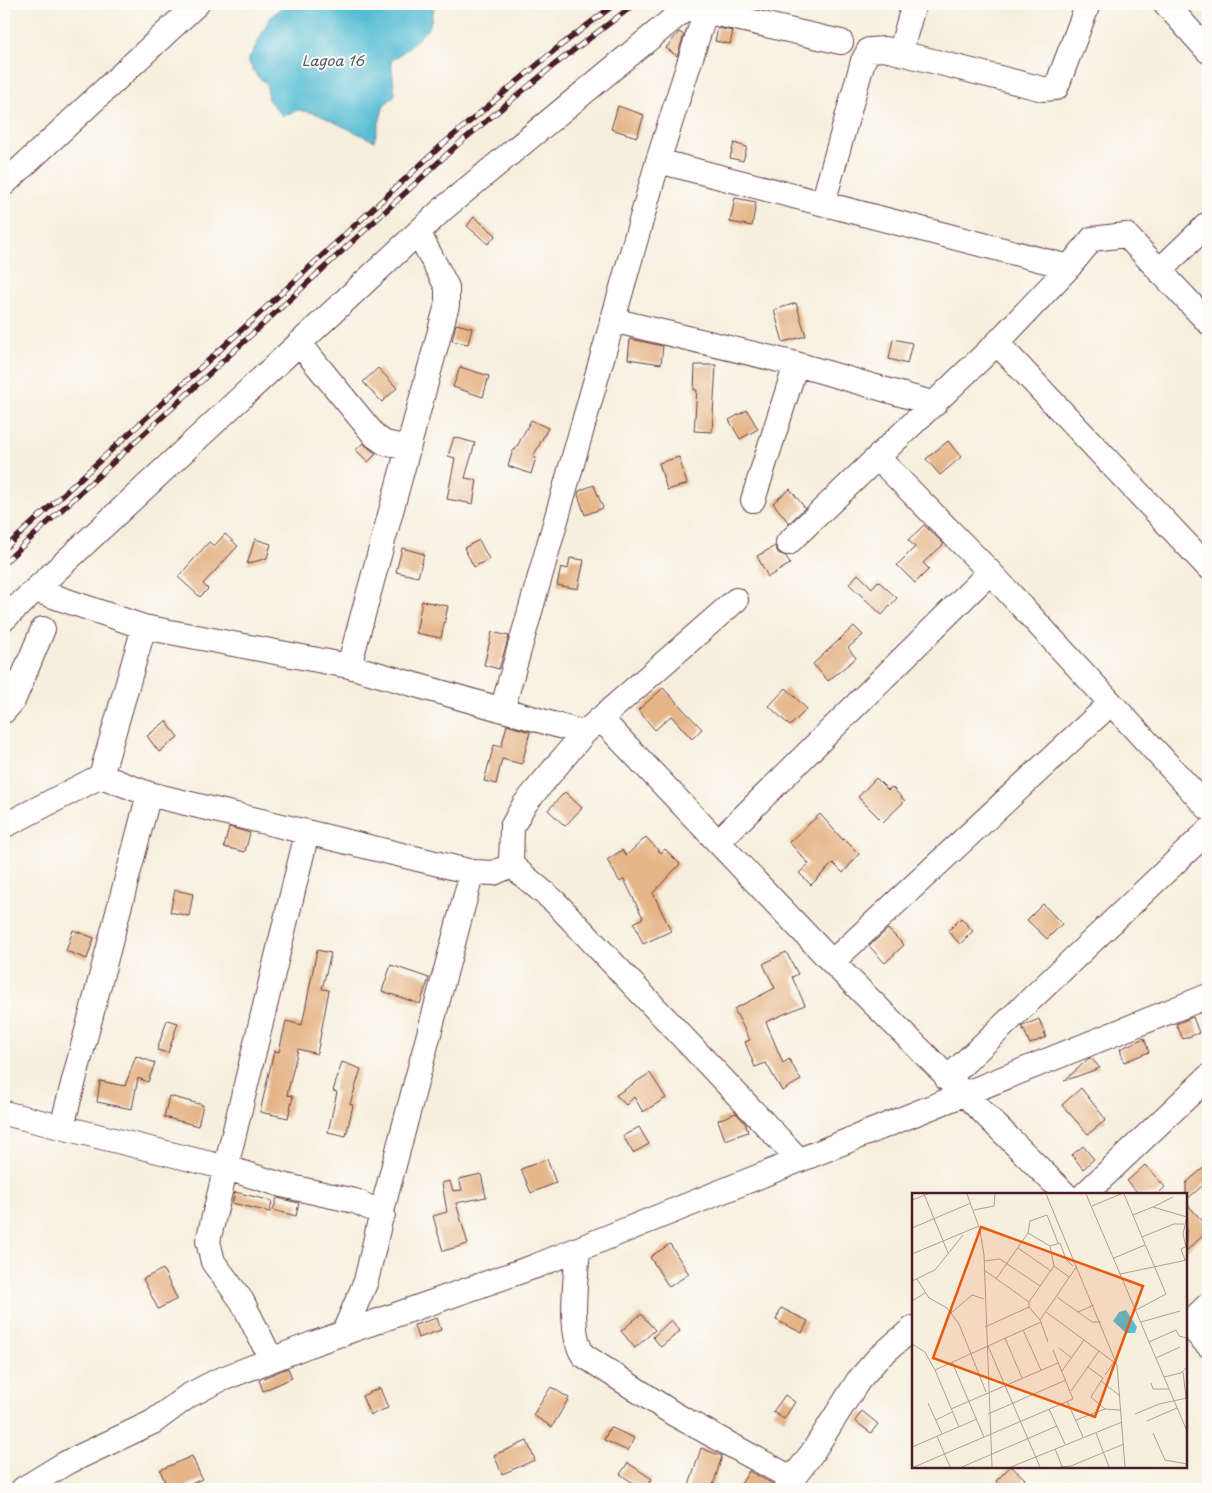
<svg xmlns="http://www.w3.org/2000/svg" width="1212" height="1493" font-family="'Playpen Sans',sans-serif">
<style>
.water{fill:#57bdd4;stroke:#506e80}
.building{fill:#e5b588}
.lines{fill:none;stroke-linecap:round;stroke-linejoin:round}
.minor-casing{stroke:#643e46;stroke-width:26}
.minor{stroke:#fff;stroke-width:24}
.rail-casing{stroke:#4a1f2b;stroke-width:5.5}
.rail{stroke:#fdfcf7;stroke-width:4;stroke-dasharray:11;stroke-linecap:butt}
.labels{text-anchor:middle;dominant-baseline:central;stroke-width:4;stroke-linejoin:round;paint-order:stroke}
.water-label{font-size:14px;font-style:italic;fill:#4f5666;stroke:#fdfcf7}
.inset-road{fill:none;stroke:#b19c96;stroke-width:1}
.view{fill:#e8590c;fill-opacity:0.15;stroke:#e8590c;stroke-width:2.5}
.inset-edge{fill:none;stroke:#4a1f2b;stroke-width:2.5}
</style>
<rect width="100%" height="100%" fill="#fdfcf7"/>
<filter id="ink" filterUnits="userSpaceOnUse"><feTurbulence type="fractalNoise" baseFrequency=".02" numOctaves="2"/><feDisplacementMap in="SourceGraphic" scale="10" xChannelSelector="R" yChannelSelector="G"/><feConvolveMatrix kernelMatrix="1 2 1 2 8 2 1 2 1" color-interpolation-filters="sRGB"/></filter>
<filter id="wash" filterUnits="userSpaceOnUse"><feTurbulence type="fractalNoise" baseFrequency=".0096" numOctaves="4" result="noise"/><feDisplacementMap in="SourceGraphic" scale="20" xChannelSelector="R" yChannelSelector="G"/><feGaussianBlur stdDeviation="1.12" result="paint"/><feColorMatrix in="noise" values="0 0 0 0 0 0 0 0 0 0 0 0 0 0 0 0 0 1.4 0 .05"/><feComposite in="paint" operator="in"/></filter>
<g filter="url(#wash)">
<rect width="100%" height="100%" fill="#f6efde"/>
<path class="water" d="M285 4H435C433 11 432 20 429 27 427 31 397 58 391 61L395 95 384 105 374 141 315 113 298 110 283 116 268 100 267 84 257 76 248 61 270 18Z"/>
<g id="blocks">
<path class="building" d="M718 28 733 31 730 44 715 41Z
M679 32 684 35 677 56 666 48Z
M618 106 644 115 637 137 611 129Z
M734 143 747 147 743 161 730 158Z
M735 198 756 202 752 226 730 222Z
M474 217 496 235 488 244 467 226Z
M796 303 806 336 783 342 774 310Z
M456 324 472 328 468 344 452 341Z
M630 339 663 346 661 364 628 359Z
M893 339 912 343 907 364 889 359Z
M695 365H716L712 432 694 431 697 390H694Z
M460 367 489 376 483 397 453 387Z
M378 368 397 388 382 402 363 382Z
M747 410 758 429 740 439 729 420Z
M531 420 548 428 533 457 536 458 531 474 508 466 513 450H515Z
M454 437 475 443 465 478 477 480 473 504 447 499 455 458 448 456Z
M948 441 961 457 940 475 926 459Z
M363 443 376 454 368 462 356 450Z
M679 457 687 484 667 490 659 463Z
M594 485 603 508 585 515 578 495 579 491Z
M790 489 805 508 789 523 773 503Z
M924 525 944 544 923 563 929 569 915 583 897 565 915 547 908 540Z
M225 534 238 546 203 584 208 589 200 597 178 577 209 542 214 546Z
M255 539 271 544 267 558 247 564Z
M479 540 489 559 474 567 464 548Z
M775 546 778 553 786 556 790 564 768 577 757 556Z
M402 548 424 554 418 577 396 572Z
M570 558 584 560 578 589 557 585 561 567 568 569Z
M858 574 872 588 878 581 897 598 882 615 849 584Z
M422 601 448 606 441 638 416 633Z
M854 626 863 635 848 648 856 658 828 681 813 664Z
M492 632 509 636 499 669 484 665Z
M663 688 702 729 692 739 671 716 655 730 638 710Z
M786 688 807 709 790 726 769 706Z
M166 721 178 737 159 752 147 736Z
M507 725 530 732 522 764 502 759 496 784 484 781 494 745 501 747Z
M876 778 888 790 892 787 905 801 883 822 858 797Z
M565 792 582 808 565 826 548 810Z
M820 814 843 840 844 839 859 854 843 873 833 863 811 885 799 873 809 864 789 842Z
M229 827 250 833 245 852 224 847Z
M646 837 661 853 665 849 680 864 653 893 671 931 643 944 634 923 643 918 624 879 620 882 607 860 622 850 626 856Z
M175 890 193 894 189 916 170 912Z
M1043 904 1062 924 1047 939 1027 920Z
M961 918 973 931 960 944 948 931Z
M888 929 904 945 885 963 869 946Z
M73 930 94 938 87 959 66 951Z
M317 950 331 953 322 989 329 990 317 1054 298 1049 287 1095 293 1096 288 1118 260 1112 274 1051 279 1052 286 1021 302 1025Z
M786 952 798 974 792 977 805 1005 766 1022 783 1063 789 1059 801 1080 782 1091 766 1063 755 1067 745 1042 750 1040 734 1009 775 988 763 964Z
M391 965 429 978 420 1004 382 991Z
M1193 1017 1199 1033 1183 1039 1176 1024Z
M1039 1019 1046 1037 1030 1044 1022 1026Z
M167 1020 178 1023 168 1053 157 1050Z
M1144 1038 1149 1052 1124 1062 1120 1049Z
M136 1056 155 1063 148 1082 138 1078 132 1109 97 1102 100 1081 125 1086Z
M1091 1058 1100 1068 1064 1081 1088 1059Z
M342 1062 361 1069 350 1104 353 1105 346 1136 328 1132 337 1092 333 1091Z
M650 1073 666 1098 643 1112 634 1097 626 1105 616 1095Z
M1081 1088 1106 1120 1088 1134 1062 1105Z
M169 1096 203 1105 198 1126 164 1117Z
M736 1113 745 1123 748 1132 725 1140 718 1120Z
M639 1127 649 1144 633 1153 623 1136Z
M1083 1146 1094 1159 1083 1169 1072 1155Z
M547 1159 556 1183 531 1193 521 1169Z
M1208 1164V1181L1186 1200V1183Z
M1145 1165 1165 1187 1158 1194H1139L1127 1181Z
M481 1174 486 1197 456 1203 468 1244 443 1251 433 1216 447 1212 442 1183 450 1181 453 1191 462 1190 459 1179Z
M235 1192 272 1201 270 1212 232 1203Z
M277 1198 299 1203 296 1216 273 1210Z
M1186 1203 1208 1227V1231L1186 1251Z
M670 1244 689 1274 669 1287 650 1257Z
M163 1269 177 1299 158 1309 143 1279Z
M781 1308 808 1321 802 1333 776 1320Z
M641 1314 655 1330 635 1348 621 1331Z
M437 1318 441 1330 418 1338 414 1325Z
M671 1320 680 1331 661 1347 653 1337Z
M288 1368 292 1378 263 1391 259 1380Z
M551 1387 569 1398 552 1427 533 1415Z
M380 1388 388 1408 370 1415 362 1396Z
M785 1395 795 1402 784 1419 773 1412Z
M862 1411 878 1424 871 1433 855 1421Z
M610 1427 634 1438 628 1451 604 1440Z
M527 1441 535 1460 502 1474 494 1455Z
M701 1448 722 1456 712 1489H688Z
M192 1456 202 1479 179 1489H168L160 1470Z
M628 1463 652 1479 645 1489H642L620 1474Z
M1010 1467H1012L1025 1479 1015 1489H1005L996 1481Z
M749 1471 773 1484 771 1489H738Z"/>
</g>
</g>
<g filter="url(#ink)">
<use href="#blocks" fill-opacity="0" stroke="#643e46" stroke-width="1"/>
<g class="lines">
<defs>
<path id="minor" d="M1166 4 1208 51
M705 11 841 42
M900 53 914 4
M658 161 1069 267
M4 184 197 4
M823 203 863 61 869 50 885 49 1043 89 1056 88 1088 4
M1159 271 1208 224
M612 320 796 364 935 404
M299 343 375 436 385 443 408 448
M997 343 1208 567
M878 458 990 572 1208 808
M753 500 796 364
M788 543 997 343 1069 267 1092 239 1126 235 1208 322
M35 590 144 627 349 666 584 733
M4 619 443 209 691 4
M349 666 447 305V287L418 232
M502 710 658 161 708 4
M4 711 13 701 43 629
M601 719 832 962 1065 1194
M101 776 149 794 472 872
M4 826 101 776 144 627
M718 842 990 572
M511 865 555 902 798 1159
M511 865 512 827 524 805 584 733 736 600
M832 962 1110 704
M947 1079 1208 831
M4 1113 227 1168 282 1185 355 1201 383 1214
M62 1126 149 794
M1085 1194 1208 1077
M578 1249C576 1278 568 1332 583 1355L674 1414 793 1479
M1186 1322 1208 1345
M1188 1324 1208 1305
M343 1334 366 1281 385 1199 472 872 494 873 511 865
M271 1359 242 1301 213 1262 208 1241 307 833
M23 1489 64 1464 153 1422 188 1396 217 1381 312 1344 536 1266 1208 996
M785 1489 812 1453 858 1381 878 1358 913 1328"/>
</defs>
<use href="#minor" class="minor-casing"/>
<use href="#minor" class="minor"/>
<defs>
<path id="rail" d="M4 549 443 144 556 49 615 4
M4 563 456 146 554 65 635 4"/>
</defs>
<use href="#rail" class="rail-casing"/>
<use href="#rail" class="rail"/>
</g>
</g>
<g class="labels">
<g class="water-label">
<text x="333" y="60">Lagoa 16</text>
</g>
</g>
<g transform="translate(912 1193)">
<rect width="275" height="275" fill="#f6efde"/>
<path d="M214 117 225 134 223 140H214L201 128 207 119Z" fill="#57bdd4"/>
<path class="inset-road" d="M12 1 36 60M55 1 68 37 72 62 80 274M134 1 205 172 213 274M174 1 275 238M212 1 254 101 224 117M0 7 16 1M180 13 209 1M241 14 261 4M62 17 82 13 83 1M221 22 241 14 275 24M0 35 59 10M116 40 138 53 142 73 117 109M230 44 262 31H272M138 53 148 50 154 66 161 73M274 54 271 41 275 23M106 55 139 78M0 61 67 33M202 65 233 52M273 67 269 56 275 53M72 68 88 66 128 93M142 73 157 84M72 77 117 109V114L128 127 136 149M208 81 275 67M5 86 17 105 35 115 47 131 74 199M84 86 116 40 118 28 135 22 146 50M0 88 23 77 51 42M145 104 180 129H189M0 108 13 100M134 119 203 170M166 119 182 112M39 120 60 102 72 106M128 127 165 73M229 129 268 118M73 134 117 114M111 137 129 177M93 145 110 185M237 149 264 137 267 143 275 145M0 151 13 159 23 177M76 153 128 274M147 155 160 165M244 165 268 154M40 169 72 244M176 174 191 185 179 204 193 216M150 178 172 147M271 179 274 205M193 182 202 169M252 184 269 180 275 174M189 188 208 203M239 190 241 196H257M159 198 187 158M155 208 171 244M16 210 30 241M39 216 146 170M137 216 153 251M76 221 154 187M223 221 247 211 275 205M24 227 40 219M164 227 193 216 208 217M235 228 265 215M47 234 23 177 129 129M184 240 197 274M241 240 253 267 275 271M25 243 38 274M0 254 65 226M143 256 150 273M2 274 161 206 141 157M50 274 145 233M99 274 210 229M148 274 159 273 212 251"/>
<path class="view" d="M69 34 231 93 183 224 21 165Z"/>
<rect width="275" height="275" class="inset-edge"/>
</g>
<rect width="1212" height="1493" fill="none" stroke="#fdfcf7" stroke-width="20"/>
</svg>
